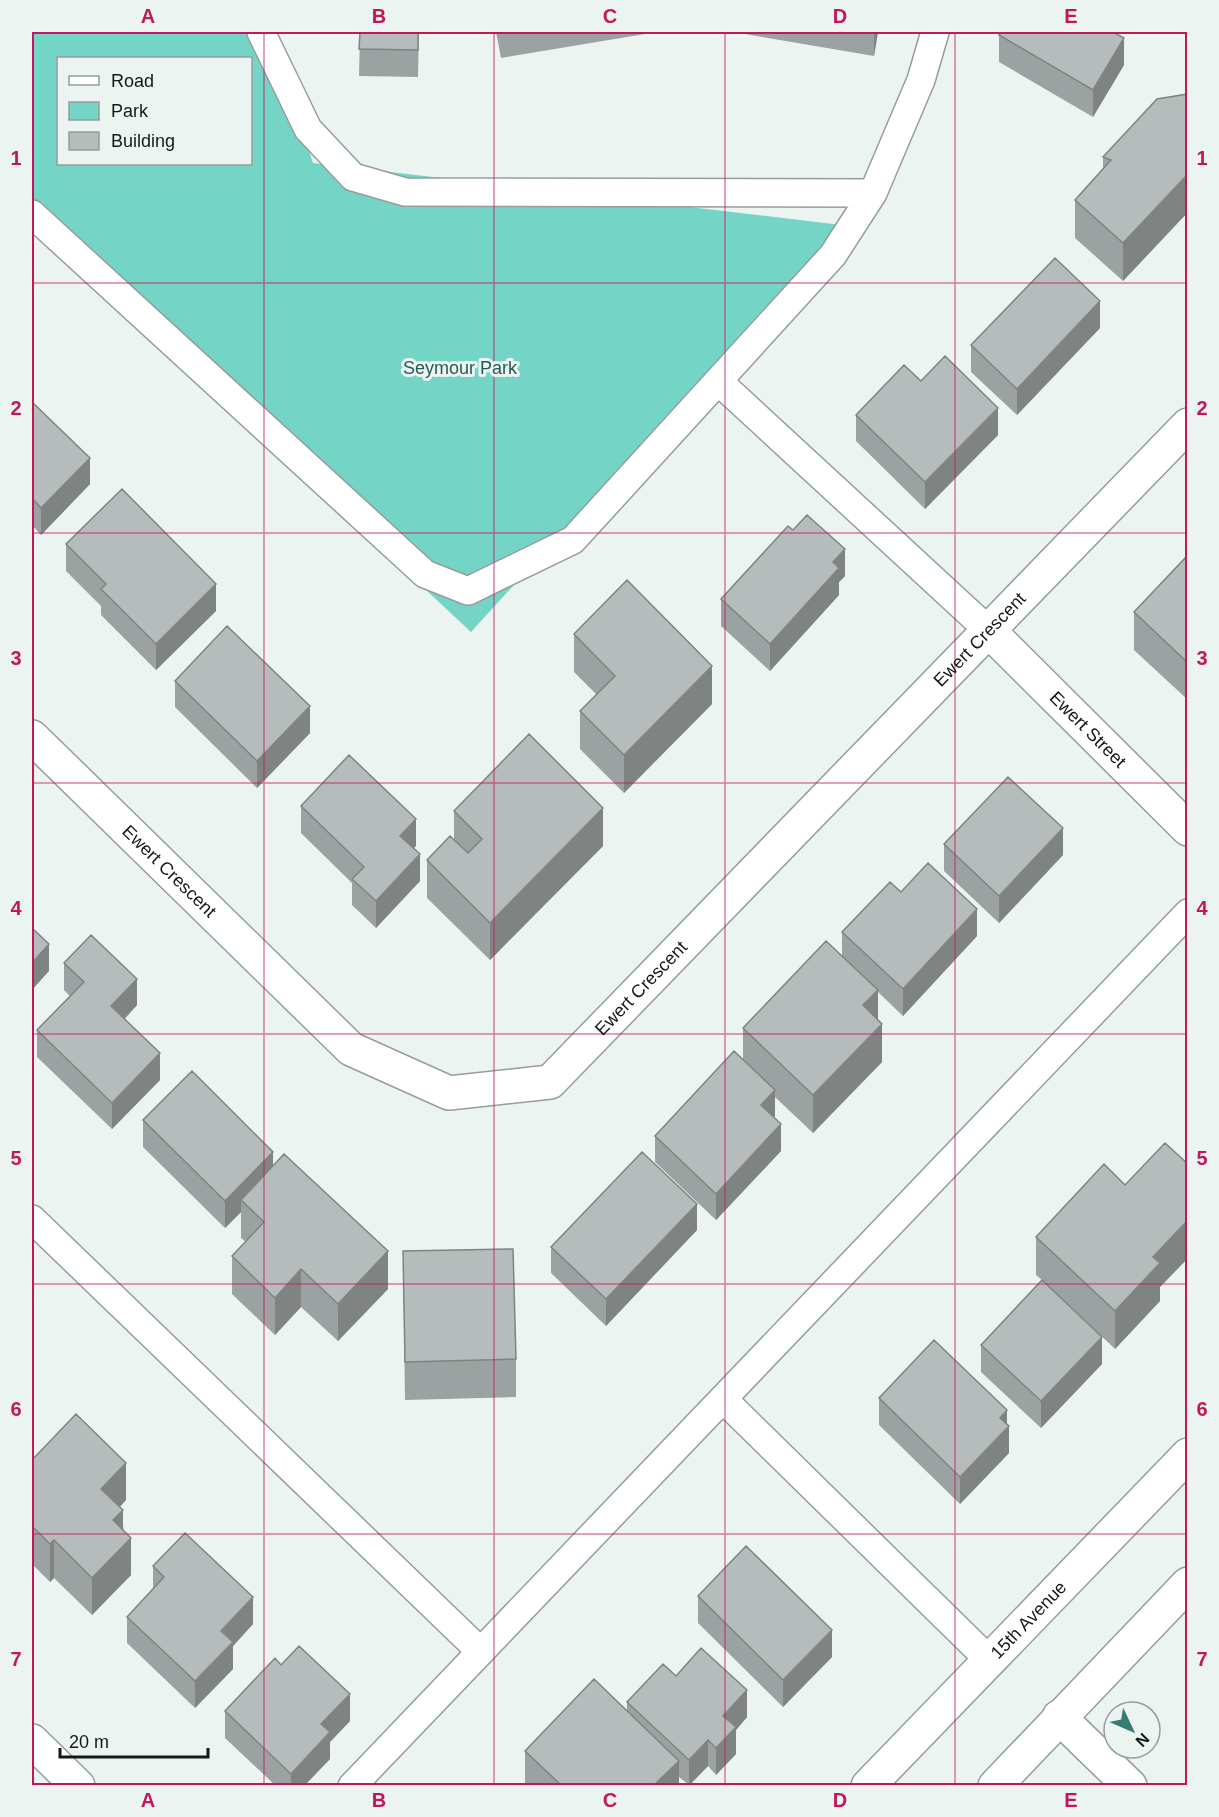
<svg xmlns="http://www.w3.org/2000/svg" width="1219" height="1817" font-family="Helvetica,sans-serif">
<style>
.green{fill:#74d5c7;fill-rule:evenodd}
.lines{fill:none;stroke-linecap:round;stroke-linejoin:round}
.lane-casing{stroke:#969d9c;stroke-width:30}
.street-casing{stroke:#969d9c;stroke-width:36}
.secondary-casing{stroke:#969d9c;stroke-width:36}
.lane{stroke:#fff;stroke-width:27}
.street{stroke:#fff;stroke-width:33}
.secondary{stroke:#fff;stroke-width:33}
.wall{fill:#9ca2a1}
.shaded-wall{fill:#7f8483}
.building{fill:#b5bcbb;stroke:#7f8483;stroke-width:1.5}
.grid{fill:none;stroke:#c2185b;stroke-width:1.5;stroke-opacity:0.55}
.labels{text-anchor:middle;dominant-baseline:central;stroke-width:6;stroke-linejoin:round;paint-order:stroke}
.park-label{font-size:18px;fill:#235b53;stroke:#ecf4f2}
.street-label{font-size:18px;fill:#161818;stroke:#ecf4f2}
.neatline{fill:none;stroke:#c2185b;stroke-width:2}
.grid-label{font-size:20px;text-anchor:middle;font-weight:bold;fill:#c2185b}
</style>
<rect width="100%" height="100%" fill="#ecf4f2"/>
<path class="green" d="M32 32H270L313 163 842 225 471 632 32 222ZM58 58H250V164H58Z"/>
<g class="lines">
<defs>
<path id="lane" d="M261 32 308 129 353 177 405 192 873 193
M32 214 425 574 468 591 573 540 833 255 873 193 921 80 935 32
M718 381 988 630
M32 1219 480 1651
M723 1399 989 1660
M352 1786 1188 913"/>
<g id="street">
<path id="s1" d="M988 630 1188 829"/>
<path id="s2" d="M32 737 351 1049 449 1093 550 1082 1188 425"/>
<path d="M1059 1717 1130 1786"/>
</g>
<g id="secondary">
<path d="M32 1741 78 1786"/>
<path id="s3" d="M868 1786 1188 1455"/>
<path d="M995 1786 1188 1584"/>
</g>
</defs>
<use href="#lane" class="lane-casing"/>
<use href="#street" class="street-casing"/>
<use href="#secondary" class="secondary-casing"/>
<use href="#lane" class="lane"/>
<use href="#street" class="street"/>
<use href="#secondary" class="secondary"/>
</g>
<path class="wall" d="M360 32H419L418 77 359 76Z
M496 32H657L501 58Z
M733 32H878L874 56Z
M999 35 1124 65 1093 117 999 62Z
M1188 94V212L1123 281 1075 238V200L1103 169V157Z
M1100 328 1017 415 971 372V345Z
M921 381 998 435 925 509 856 441V415Z
M32 402 90 484 41 535 32 525Z
M66 544 216 611 156 670 101 615V606L66 571Z
M1188 555V700L1134 650V612Z
M845 576 839 582V595L770 671 721 626V599Z
M574 634 712 704 624 793 580 749V711L597 695 574 672Z
M175 681 310 733 257 788 175 707Z
M301 806 416 846 413 848 420 881 376 928 352 905V883L301 833Z
M454 811 603 846 490 960 427 898V860L454 840Z
M944 844 1063 855 999 923 944 871Z
M901 892 977 936 903 1016 878 992V1019L882 1062 813 1133 775 1097V1116L774 1117 781 1151 716 1220 655 1162V1136L743 1059V1028L842 956V932Z
M64 963 137 1005 125 1019 160 1080 112 1129 37 1057V1030L70 996 64 990Z
M143 1120 273 1165 388 1289 338 1341 301 1307 275 1335 232 1294V1256L246 1242 241 1238V1212L225 1228 143 1147Z
M1188 1164V1258L1160 1287V1301L1115 1349 1069 1305 1102 1364 1041 1428 981 1372V1345L1042 1280 1036 1275V1237L1125 1185Z
M697 1230 606 1326 551 1273V1247Z
M403 1251 516 1359V1397L405 1400Z
M879 1398 1007 1424 1009 1453 960 1504 879 1425Z
M32 1460 126 1500 120 1507 131 1575 92 1615 54 1578 50 1582 32 1564Z
M153 1566 253 1624 233 1646V1669L195 1708 127 1643V1617L153 1589Z
M698 1596 832 1657 783 1707 698 1623Z
M281 1665 350 1721 330 1742V1759L305 1785H275L225 1738V1711Z
M676 1676 747 1717 736 1730V1754L716 1775 708 1766 690 1785H689L679 1777V1785H525V1751L627 1711V1702Z"/>
<path class="shaded-wall" d="M874 32H878L874 56Z
M1124 38V65L1093 117V90Z
M1188 174V212L1123 281V243Z
M1100 301V328L1017 415V389Z
M998 408V435L925 509V482Z
M90 458V484L41 535V508Z
M845 549V576L839 582V595L770 671V644L833 562Z
M216 584V611L156 670V644Z
M712 666V704L624 793V755Z
M310 706V733L257 788V761Z
M603 808V846L490 960V923Z
M416 819V846L400 862V836Z
M1063 828V855L999 923V896Z
M420 854V881L376 928V901Z
M977 909V936L903 1016V989Z
M49 944V971L32 990V963Z
M137 979V1005L111 1032V1006Z
M878 990V1028L863 1005Z
M882 1024V1062L813 1133V1095Z
M160 1053V1080L112 1129V1103Z
M775 1090V1116L761 1131V1105Z
M781 1124V1151L716 1220V1194Z
M273 1152V1179L241 1200V1212L225 1228V1201Z
M697 1204V1230L606 1326V1299Z
M1188 1220V1258L1160 1287V1301L1115 1349V1311L1153 1257Z
M388 1251V1289L338 1341V1304Z
M301 1269V1307L275 1335V1298Z
M1102 1337V1364L1041 1428V1401Z
M1007 1410V1428L1009 1426V1453L960 1504V1477L1000 1418Z
M126 1463V1500L101 1526V1489Z
M123 1510V1545L131 1538V1575L92 1615V1578L113 1520Z
M54 1540V1578L50 1582V1544Z
M253 1597V1624L233 1646V1669L195 1708V1681L221 1631Z
M832 1630V1657L783 1707V1680Z
M747 1690V1717L736 1730V1754L716 1775V1748L723 1716Z
M350 1694V1721L330 1742V1759L305 1785H291V1774L321 1724Z
M708 1740V1766L689 1785V1760Z
M679 1761V1785H654Z"/>
<path class="building" d="M360 32H418V50L359 49Z
M1001 32H1113L1124 38 1093 90 999 35Z
M1188 94V174L1123 243 1075 200 1111 160 1103 157 1157 99Z
M1055 258 1100 301 1017 389 971 345Z
M945 356 998 408 925 482 856 415 904 365 921 381Z
M32 402 90 458 41 508 32 498Z
M122 489 216 584 156 644 101 589 106 584 66 544Z
M807 515 845 549 833 562 839 568 770 644 721 599 788 526 793 530Z
M1188 555V663L1134 612Z
M627 580 712 666 624 755 580 711 615 676 574 634Z
M227 626 310 706 257 761 175 681Z
M529 734 603 808 490 923 427 860 450 836 468 853 482 839 454 811Z
M349 755 416 819 400 836 420 854 376 901 352 879 364 867 301 806Z
M1008 777 1063 828 999 896 944 844Z
M928 863 977 909 903 989 842 932 890 882 901 892Z
M32 928 49 944 32 963Z
M91 935 137 979 111 1006 160 1053 112 1103 37 1030 84 982 64 963Z
M826 941 878 990 863 1005 882 1024 813 1095 743 1028Z
M734 1051 775 1090 761 1105 781 1124 716 1194 655 1136Z
M192 1071 273 1152 225 1201 143 1120Z
M1165 1143 1188 1164V1220L1153 1257 1160 1263 1115 1311 1036 1237 1104 1164 1125 1185Z
M642 1152 697 1204 606 1299 551 1247Z
M284 1154 388 1251 338 1304 301 1269 275 1298 232 1256 264 1222 241 1200Z
M513 1249 516 1359 405 1362 403 1251Z
M1042 1280 1102 1337 1041 1401 981 1345Z
M934 1340 1007 1410 1000 1418 1009 1426 960 1477 879 1398Z
M76 1414 126 1463 101 1489 123 1510 113 1520 131 1538 92 1578 54 1540 50 1544 32 1526V1460Z
M185 1533 253 1597 221 1631 233 1642 195 1681 127 1617 164 1577 153 1566Z
M746 1546 832 1630 783 1680 698 1596Z
M299 1646 350 1694 321 1724 330 1732 291 1774 225 1711 275 1658 281 1665Z
M701 1648 747 1690 723 1716 736 1727 716 1748 708 1740 689 1760 627 1702 663 1664 676 1676Z
M594 1679 679 1761 654 1785H561L525 1751Z"/>
<path class="grid" d="M264 32V1786M494 32V1786M725 32V1786M955 32V1786M32 283H1188M32 533H1188M32 783H1188M32 1034H1188M32 1284H1188M32 1534H1188"/>
<g class="labels">
<g class="park-label">
<text x="460" y="368">Seymour Park</text>
</g>
<g class="street-label">
<text stroke="none"><textPath href="#s2" startOffset="1272">Ewert Crescent</textPath></text>
<text stroke="none"><textPath href="#s1" startOffset="141">Ewert Street</textPath></text>
<text stroke="none"><textPath href="#s2" startOffset="192">Ewert Crescent</textPath></text>
<text stroke="none"><textPath href="#s2" startOffset="786">Ewert Crescent</textPath></text>
<text stroke="none"><textPath href="#s3" startOffset="231">15th Avenue</textPath></text>
</g>
</g>
<rect width="1219" height="1817" fill="none" stroke="#ecf4f2" stroke-width="66"/>
<rect x="57" y="57" width="195" height="108" fill="#ecf4f2" stroke="#969c9b" stroke-width="1.5"/>
<rect x="69" y="76" width="30" height="9" fill="#ffffff" stroke="#969c9b" stroke-width="1.5"/>
<text x="111" y="87" font-size="18" fill="#161818">Road</text>
<rect x="69" y="102" width="30" height="18" fill="#74d5c7" stroke="#969c9b" stroke-width="1.5"/>
<text x="111" y="117" font-size="18" fill="#161818">Park</text>
<rect x="69" y="132" width="30" height="18" fill="#b5bcbb" stroke="#969c9b" stroke-width="1.5"/>
<text x="111" y="147" font-size="18" fill="#161818">Building</text>
<g transform="translate(1132 1730) rotate(134)"><circle r="28" fill="#ecf4f2" stroke="#969c9b" stroke-width="1.5"/>
<path d="M0-4.5L10 22L0 15L-10 22Z" fill="#377c73"/>
<text y="-9" font-size="16" font-weight="bold" text-anchor="middle" fill="#161818">N</text>
</g>
<path d="M60 1748v9h148v-9" fill="none" stroke="#161818" stroke-width="3"/>
<text x="69" y="1748" font-size="18" fill="#161818" stroke="#ecf4f2" stroke-width="4.5" paint-order="stroke">20 m</text>
<rect x="33" y="33" width="1153" height="1751" class="neatline"/>
<g class="grid-label">
<text x="148" y="23">A</text>
<text x="379" y="23">B</text>
<text x="610" y="23">C</text>
<text x="840" y="23">D</text>
<text x="1071" y="23">E</text>
<text x="16" y="165">1</text>
<text x="1202" y="165">1</text>
<text x="16" y="415">2</text>
<text x="1202" y="415">2</text>
<text x="16" y="665">3</text>
<text x="1202" y="665">3</text>
<text x="16" y="915">4</text>
<text x="1202" y="915">4</text>
<text x="16" y="1165">5</text>
<text x="1202" y="1165">5</text>
<text x="16" y="1416">6</text>
<text x="1202" y="1416">6</text>
<text x="16" y="1666">7</text>
<text x="1202" y="1666">7</text>
<text x="148" y="1807">A</text>
<text x="379" y="1807">B</text>
<text x="610" y="1807">C</text>
<text x="840" y="1807">D</text>
<text x="1071" y="1807">E</text>
</g>
</svg>
